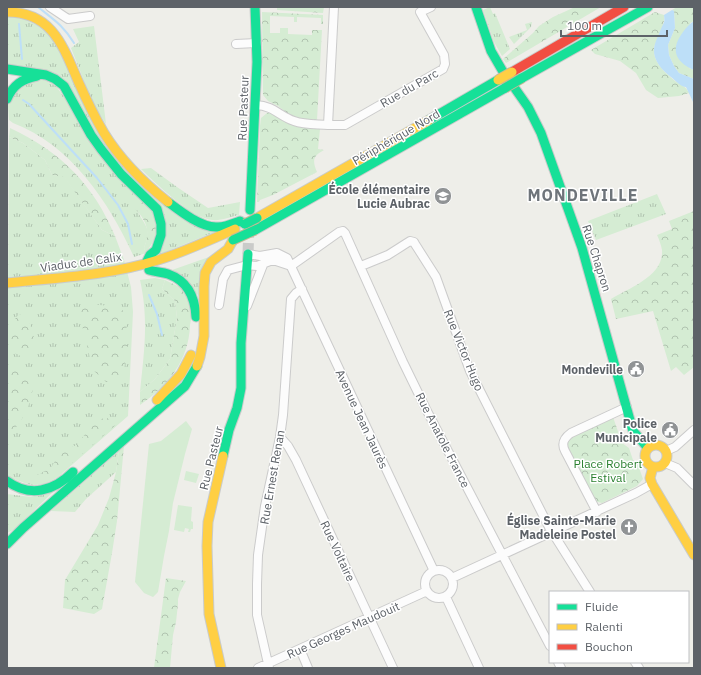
<svg xmlns="http://www.w3.org/2000/svg" width="701" height="675" font-family="'IBM Plex Sans',sans-serif">
<style>
.grass{fill:url(#grass-tufts)}
.forest{fill:url(#forest-crowns)}
.garden{fill:#d5ecd3}
.water{fill:#bddff8}
.lines{fill:none;stroke-linecap:round;stroke-linejoin:round}
.stream{stroke:#bddff8;stroke-width:2}
.secondary-tunnel{stroke:#cacbc9;stroke-width:11;stroke-dasharray:11 5.5;stroke-linecap:butt}
.street-casing{stroke:#cbcbcb;stroke-width:10}
.fast-casing{stroke:#c9cbca;stroke-width:11}
.slow-casing{stroke:#c9cbca;stroke-width:11}
.jam-casing{stroke:#c9cbca;stroke-width:11}
.street{stroke:#fcfcfc;stroke-width:8}
.fast{stroke:#16e098;stroke-width:9}
.slow{stroke:#ffcf43;stroke-width:9}
.jam{stroke:#f24e42;stroke-width:9}
.fast-bridge-casing{stroke:#c7b895;stroke-width:11;stroke-linecap:butt}
.slow-bridge-casing{stroke:#c7b895;stroke-width:11;stroke-linecap:butt}
.fast-bridge{stroke:#16e098;stroke-width:9}
.slow-bridge{stroke:#ffcf43;stroke-width:9}
.labels{text-anchor:middle;dominant-baseline:central;stroke-width:3;stroke-linejoin:round;paint-order:stroke}
.street-label{font-size:12px;fill:#5d6268;stroke:#fff}
.poi-label{font-size:12px;font-weight:bold;fill:#5d6268;stroke:#fff;text-anchor:end}
.park-label{font-size:12px;fill:#2b8130;stroke:#fff}
.district-label{font-size:16px;font-weight:bold;letter-spacing:1px;fill:#6e747a;stroke:#fff}
</style>
<defs>
<pattern id="grass-tufts" width="24" height="20" patternUnits="userSpaceOnUse"><rect width="24" height="20" fill="#d5ecd3"/><path d="M3 7l-1-3M5 7V3M7 7l1-3M15 17l-1-3M17 17v-4M19 17l1-3" fill="none" stroke="#b0c3af"/></pattern>
<pattern id="forest-crowns" width="20" height="18" patternUnits="userSpaceOnUse"><rect width="20" height="18" fill="#d5ecd3"/><path d="M2 6a3 3 0 1 1 6 0M12 15a3 3 0 1 1 6 0" fill="none" stroke="#b0c3af"/></pattern>
</defs>
<rect width="100%" height="100%" fill="#eeeee9"/>
<path class="grass" d="M490 7 493 14 495 13 510 49 502 56 494 42 483 10Z
M7 14H14L51 32 86 106 143 183 222 229 158 255 163 246 71 91 7 66Z
M532 22 531 27 514 44 509 37 527 30 525 24Z
M94 26 106 124 93 104 71 48 79 42 73 29Z
M39 78 56 86 133 193C134 199 135 206 138 212 146 228 152 228 144 248L146 253 134 257C109 202 71 145 13 123L9 120 8 106 10 98 13 92Z
M9 137 23 143 45 160 52 175 64 176 102 230 115 236 124 260 131 287 133 312 128 416 58 477C36 490 29 485 7 476Z
M151 168 177 187 208 208 240 202 239 215C230 217 221 221 212 220 192 218 156 184 141 169Z
M657 194 666 214 596 240 588 221Z
M209 257 199 296 172 270Z
M155 278 165 280 162 289 175 301 177 318 170 359 155 379 140 392C144 352 149 320 140 280Z
M119 451 116 472 86 499 75 512 51 511Z
M53 492 15 529 7 533V494L31 497Z"/>
<path class="forest" d="M277 7H324L323 13 277 10Z
M575 7H601L506 63 503 59 533 33 539 26 553 17Z
M677 7H694V12L693 15 694 21 690 23 689 68 694 70V79L679 73 674 66 669 55 668 45 675 28 674 11 672 10Z
M262 12 323 15V24H321V18L297 17V22H294V17L270 16V33H280V28H288V34L312 35V30H322L317 120 301 119 291 116 278 106 268 101 263 95Z
M655 12 664 15C665 23 661 30 658 38 657 41 654 45 654 49 653 63 666 73 675 81 681 85 686 86 689 93L679 96 658 98 646 90 636 73 620 61 595 54 591 50Z
M267 113C274 112 279 118 284 121 295 128 307 128 320 129L318 149 324 150C313 156 312 160 317 172L273 195 260 200 259 202H257L260 126 261 118Z
M10 128C60 151 94 185 115 236L102 230 64 177 52 175 45 160 23 143 9 137Z
M133 193 150 209 159 232 146 253 144 248C153 225 142 217 128 200Z
M694 211V367L684 375 676 367 671 371 653 311 616 319 611 299C629 288 664 276 662 250 661 245 659 239 657 235L672 229 669 221Z
M165 280 184 289C186 296 190 303 191 310 192 314 191 320 190 325 189 360 168 386 140 405V392L155 379 170 359 177 318 175 301 162 289Z
M85 304 113 306 126 312 127 347 123 378 106 382 93 370 79 313Z
M19 314 28 317 37 348 26 359 9 350 11 324Z
M13 365 24 368 34 382C30 408 25 417 8 437L7 434V381Z
M613 417 622 443 629 448 633 460 637 462 643 479 637 486 602 503 594 501 567 449V442L573 437Z
M111 418 119 422 72 463 52 478 39 481 37 475 51 468 59 454 76 445 98 419Z
M124 446 117 521 112 553 102 609 94 614 63 608 65 580 98 525 109 498 116 472 119 451Z
M166 578 186 581 180 592 178 599V604L176 622 173 635 170 668H154Z"/>
<path class="garden" d="M186 421 192 429 185 454 173 503 169 531 164 556 158 592 153 597 144 593 135 582 149 444 161 441Z
M186 471 199 474 196 483 184 480Z
M178 505 192 507 191 521 193 522V529H191L190 532H188L189 529 185 528 184 532 174 530Z"/>
<path class="water" d="M672 10 674 11 675 28 668 45 669 55 674 66 679 73 694 79V104L686 87C681 87 676 81 671 77 663 71 653 61 654 49 654 44 659 34 661 29 664 21 665 24 664 15Z
M694 21V70C675 62 670 49 683 32 686 28 689 24 694 21Z"/>
<g class="lines">
<path class="stream" d="M38 7C54 20 63 25 74 43
M19 24 22 59
M23 100 29 104 97 178 118 205 128 224 132 244
M149 295 157 314 162 335"/>
<path class="secondary-tunnel" d="M248 254 249 226"/>
<defs>
<path id="street" d="M50 7 68 19 90 16
M236 44 257 43
M256 105C274 106 279 116 294 121 305 125 317 124 328 125L334 7
M328 125H345L443 69 445 64 444 55 420 12 431 7
M248 254 260 256 277 253 287 258 434 571
M291 266 339 232 343 231 345 233 403 362 426 409 550 646
M361 266 388 255 410 241 414 242 415 244 436 277 470 371 549 527 590 592
M219 305 223 279 228 270 247 265 257 266 270 261H276L291 266
M247 306 263 265
M280 437 288 446 296 460 393 668
M666 451 675 447 694 430
M665 463 677 468 694 485
M597 512 565 451C561 443 564 438 571 433L627 407
M425 584a14 14 0 1 1 28 0a14 14 0 1 1-28 0Z
M452 578 636 493 652 484
M446 597 479 668
M300 649 308 668
M558 662 561 668
M635 662 639 668
M258 668 427 591
M269 668 257 615V584L258 555 265 506 280 437 283 415 291 299 296 293 302 289"/>
<path id="fast" d="M476 7 491 51 502 70 528 107 541 133 582 248 633 431 648 448
M7 69 46 75 55 79 64 86 91 135 101 149 121 174 157 209 161 224V235L156 250 150 255 146 263
M522 78 648 7
M7 99C13 85 22 79 37 76
M429 120 498 80
M168 202C180 211 200 227 216 227 224 228 232 224 240 221L245 224
M250 210 257 62 255 7
M255 230 505 88
M149 270C155 272 162 272 168 274 188 281 195 297 196 317
M223 456 229 430 237 408 241 388V343L248 254
M7 481C30 498 54 491 73 472
M7 544 23 528 185 386 197 366"/>
<path id="slow" d="M7 12C52 12 63 46 78 81 86 99 94 116 104 133 120 159 144 183 168 202
M257 218 429 120
M7 283C56 278 112 275 158 260 184 252 210 240 235 229
M197 366 200 357 204 336V286L205 273 211 262 228 249 233 240
M157 400 181 374 191 355
M645 456a11 11 0 1 1 22 0a11 11 0 1 1-22 0Z
M653 467 650 478 652 484 694 555
M221 668 209 614 207 546 208 522 223 456"/>
<path id="jam" d="M512 72 624 7"/>
</defs>
<use href="#street" class="street-casing"/>
<use href="#fast" class="fast-casing"/>
<use href="#slow" class="slow-casing"/>
<use href="#jam" class="jam-casing"/>
<use href="#street" class="street"/>
<use href="#fast" class="fast"/>
<use href="#slow" class="slow"/>
<use href="#jam" class="jam"/>
<defs>
<path id="fast-bridge" d="M505 88 522 78
M245 224 257 218
M233 240 255 230"/>
<path id="slow-bridge" d="M498 80 512 72"/>
</defs>
<use href="#fast-bridge" class="fast-bridge-casing"/>
<use href="#slow-bridge" class="slow-bridge-casing"/>
<use href="#fast-bridge" class="fast-bridge"/>
<use href="#slow-bridge" class="slow-bridge"/>
</g>
<defs>
<symbol id="school-disc" viewBox="-11 -11 22 22"><circle r="9.5" fill="#909395" stroke="#fff"/><path d="M0-5L7-2L0 1L-7-2ZM-4 1L0 2.5L4 1V4Q0 6-4 4Z" fill="#fff"/></symbol>
<symbol id="civic-disc" viewBox="-11 -11 22 22"><circle r="9.5" fill="#909395" stroke="#fff"/><path d="M-.6-6.5H3V-4.5H.6V-3L4-1V1h2V6H-6V1h2V-1L-.6-3ZM-1.2 2.5V6h2.4V2.5Z" fill="#fff"/></symbol>
<symbol id="church-disc" viewBox="-11 -11 22 22"><circle r="9.5" fill="#909395" stroke="#fff"/><path d="M-1.2-6h2.4v3.5h3.3v2.4h-3.3V6h-2.4V-.1h-3.3v-2.4h3.3Z" fill="#fff"/></symbol>
</defs>
<g fill-rule="evenodd">
<use href="#school-disc" x="433" y="186" width="20" height="20"/>
<use href="#civic-disc" x="626" y="359" width="20" height="20"/>
<use href="#civic-disc" x="660" y="420" width="20" height="20"/>
<use href="#church-disc" x="619" y="517" width="20" height="20"/>
</g>
<g class="labels">
<g class="street-label">
<text transform="translate(409 88) rotate(-30)">Rue du Parc</text>
<text transform="translate(243 108) rotate(-88)">Rue Pasteur</text>
<text transform="translate(396 137) rotate(-30)">Périphérique Nord</text>
<text transform="translate(597 258) rotate(72)">Rue Chapron</text>
<text transform="translate(81 262) rotate(-8)">Viaduc de Calix</text>
<text transform="translate(464 350) rotate(68)">Rue Victor Hugo</text>
<text transform="translate(362 419) rotate(65)">Avenue Jean Jaurès</text>
<text transform="translate(443 440) rotate(63)">Rue Anatole France</text>
<text transform="translate(211 458) rotate(-76)">Rue Pasteur</text>
<text transform="translate(272 477) rotate(-80)">Rue Ernest Renan</text>
<text transform="translate(338 551) rotate(65)">Rue Voltaire</text>
<text transform="translate(343 630) rotate(-24)">Rue Georges Maudouit</text>
</g>
<g class="poi-label">
<text x="430" y="189">École élémentaire<tspan x="430" dy="14">Lucie Aubrac</tspan></text>
<text x="623" y="369">Mondeville</text>
<text x="657" y="423">Police<tspan x="657" dy="14">Municipale</tspan></text>
<text x="616" y="520">Église Sainte-Marie<tspan x="616" dy="14">Madeleine Postel</tspan></text>
</g>
<g class="park-label">
<text x="608" y="463">Place Robert<tspan x="608" dy="14">Estival</tspan></text>
</g>
<g class="district-label">
<text x="583" y="195">MONDEVILLE</text>
</g>
</g>
<rect width="701" height="675" fill="none" stroke="#5d6268" stroke-width="16"/>
<rect x="549" y="591" width="140" height="72" fill="#ffffff" stroke="#bec0c3"/>
<rect x="557" y="604" width="20" height="6" fill="#16e098" stroke="#bec0c3"/>
<text x="585" y="611" font-size="12" fill="#5d6268">Fluide</text>
<rect x="557" y="624" width="20" height="6" fill="#ffcf43" stroke="#bec0c3"/>
<text x="585" y="631" font-size="12" fill="#5d6268">Ralenti</text>
<rect x="557" y="644" width="20" height="6" fill="#f24e42" stroke="#bec0c3"/>
<text x="585" y="651" font-size="12" fill="#5d6268">Bouchon</text>
<path d="M561 30v6h106v-6" fill="none" stroke="#5d6268" stroke-width="2"/>
<text x="567" y="30" font-size="12" fill="#5d6268" stroke="#ffffff" stroke-width="3" paint-order="stroke">100 m</text>
</svg>
